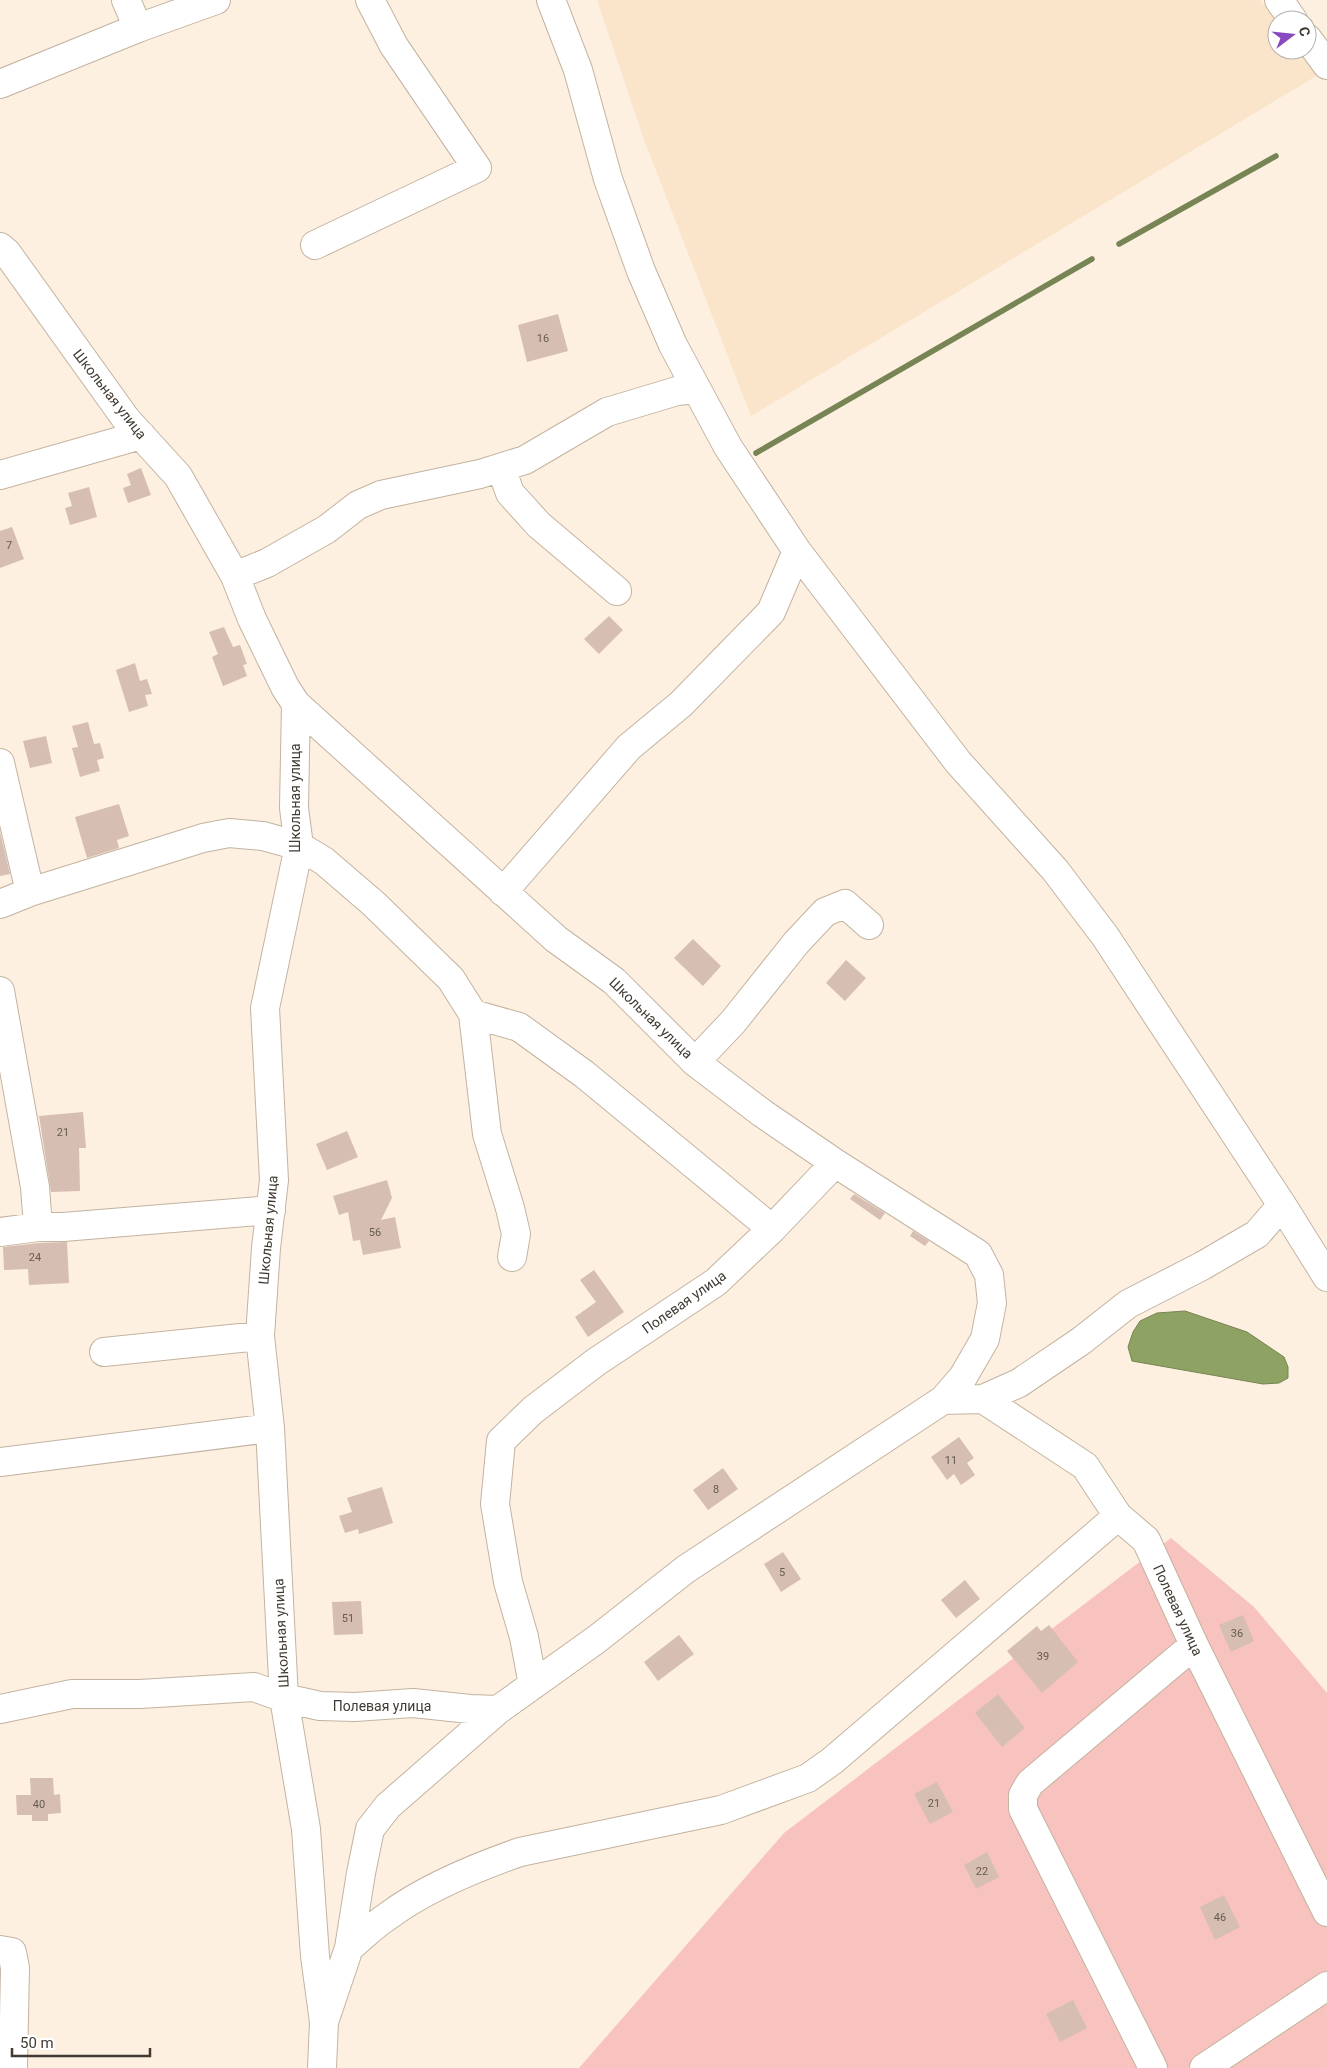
<svg xmlns="http://www.w3.org/2000/svg" width="1327" height="2068" font-family="Roboto,sans-serif">
<style>
.built{fill:#fae5cb}
.green{fill:#f8c2be}
.water{fill:#8ea363;stroke:#778454}
.lines{fill:none;stroke-linecap:round;stroke-linejoin:round}
.stream{stroke:#778454;stroke-width:5.5}
.building{fill:#d6beb2}
.minor-casing{stroke:#c3b3a0;stroke-width:30}
.major-casing{stroke:#c3b3a0;stroke-width:30}
.minor{stroke:#fff;stroke-width:28}
.major{stroke:#fff;stroke-width:28}
.labels{text-anchor:middle;dominant-baseline:central;stroke-width:4.5;stroke-linejoin:round;paint-order:stroke}
.number-label{font-size:11px;fill:#665b52}
.street-label{font-size:14px;fill:#403a32;stroke:#fff}
</style>
<rect width="100%" height="100%" fill="#fdf0e0"/>
<path class="built" d="M597 0H1260L1277 22V50H1299L1318 75 751 416 643 137Z"/>
<path class="green" d="M1171 1538 1254 1607 1327 1693V2068H579L784 1833Z"/>
<path class="water" d="M1185 1311 1247 1332 1284 1357 1288 1367V1378L1279 1383 1263 1384 1132 1361 1128 1347 1133 1332 1140 1321 1157 1313Z"/>
<g class="lines">
<path class="stream" d="M1119 244 1276 156
M756 453 1092 259"/>
</g>
<path class="building" d="M558 314 568 351 527 362 518 325Z
M141 468 151 495 128 503 123 488 131 485 127 474Z
M89 487 97 517 70 525 65 508 72 506 68 493Z
M12 527 24 559 0 568V531Z
M609 616 623 630 599 654 584 639Z
M224 627 233 647 240 645 247 664 243 665 247 676 223 686 212 657 218 654 209 632Z
M135 663 140 681 147 679 152 694 145 695 148 706 129 712 116 670Z
M88 722 94 744 100 743 104 758 97 760 100 771 80 777 72 748 78 747 72 726Z
M46 736 52 763 30 768 23 741Z
M119 804 129 836 117 840 119 848 87 858 75 817Z
M0 832 10 874 0 876Z
M693 939 721 966 703 986 674 958Z
M846 960 866 978 845 1001 826 983Z
M83 1112 86 1148H79L80 1191 51 1192 39 1116Z
M347 1131 358 1157 327 1170 316 1144Z
M387 1180 392 1198 381 1220 395 1217 401 1248 363 1255 360 1240 353 1241 348 1212 339 1215 333 1196Z
M854 1194 885 1213 880 1220 850 1199Z
M913 1231 929 1241 925 1246 910 1236Z
M67 1242 69 1283 29 1285 28 1269 4 1270 3 1247 39 1243Z
M594 1270 624 1312 588 1337 575 1317 596 1302 580 1280Z
M959 1437 974 1458 967 1463 975 1475 961 1485 954 1474 947 1480 931 1457Z
M723 1468 738 1489 708 1510 693 1490Z
M382 1487 393 1523 359 1534 358 1529 345 1533 339 1516 352 1512 347 1498Z
M783 1552 801 1579 781 1592 764 1564Z
M965 1580 980 1599 956 1618 941 1600Z
M361 1601 363 1634 334 1635 332 1602Z
M1243 1615 1254 1641 1231 1652 1219 1625Z
M1049 1625 1078 1662 1042 1693 1007 1651 1037 1626 1041 1631Z
M679 1635 694 1654 658 1681 644 1662Z
M998 1694 1025 1728 1002 1747 975 1713Z
M30 1778H53L54 1795 60 1794 61 1813 48 1814V1821H32V1815H17L16 1795H31Z
M937 1782 953 1812 930 1824 914 1794Z
M987 1852 999 1877 976 1889 964 1865Z
M1224 1895 1240 1927 1215 1940 1200 1907Z
M1073 2000 1087 2028 1060 2042 1046 2014Z"/>
<g class="lines">
<defs>
<path id="minor" d="M126 0 138 28
M551 0 578 70 608 179 641 271 673 345 728 447 797 551 958 762 1055 870 1105 936 1282 1205 1327 1277
M1279 0 1293 20
M1307 38 1327 65
M315 245 477 168 394 46 370 0
M0 247 7 253 126 419 178 476 235 576 252 619 285 687 296 704 556 939 614 981 695 1062 762 1113 835 1163 978 1254 989 1275 992 1303 985 1339 963 1377 943 1400 686 1569 597 1639 498 1710 470 1709 413 1703 355 1707 320 1706 284 1698 254 1687 140 1694H72L0 1709
M501 468 510 493 539 525 617 591
M0 475 141 435
M235 576 267 563 327 529 358 505 381 495 480 474 525 460 607 412 677 391 696 389
M296 704 294 808 299 846 265 1008 274 1180 266 1248 260 1336 270 1428 284 1698 306 1829 315 1956 324 2022
M0 763 30 892
M503 892 629 747 681 704 771 612 797 551
M0 904 30 892 203 838 229 833 263 836 299 846 324 861 374 904 451 979 473 1014 519 1027 584 1074 772 1229
M0 991 35 1187 38 1227
M473 1014 487 1134 510 1208 516 1234 512 1257
M695 1062 733 1022 796 943 825 912 845 904 869 925
M0 1232 38 1227H63L271 1210
M104 1352 260 1336
M983 1399 1019 1383 1081 1341 1128 1304 1202 1266 1257 1234 1282 1205
M943 1400 983 1399 1085 1466 1118 1516 1146 1540 1194 1645 1327 1912
M0 1462 270 1428
M533 1685 524 1637 508 1582 495 1504 501 1441 533 1410 596 1362 716 1282 772 1229 835 1163
M349 1948C362 1937 374 1925 388 1916 424 1889 477 1867 520 1852L721 1810 808 1778 832 1761 1118 1516
M0 1950 12 1952 15 1968 13 2068
M322 2068 324 2022 349 1948 361 1873 370 1829 388 1806 498 1710
M1153 2068 1023 1809V1795L1030 1783 1194 1645
M1204 2068 1327 1986"/>
<path id="major" d="M0 84 138 28 216 0"/>
</defs>
<use href="#minor" class="minor-casing"/>
<use href="#major" class="major-casing"/>
<use href="#minor" class="minor"/>
<use href="#major" class="major"/>
</g>
<g class="labels">
<g class="number-label">
<text x="543" y="338">16</text>
<text x="9" y="545">7</text>
<text x="63" y="1132">21</text>
<text x="375" y="1232">56</text>
<text x="35" y="1257">24</text>
<text x="951" y="1460">11</text>
<text x="716" y="1489">8</text>
<text x="782" y="1572">5</text>
<text x="348" y="1618">51</text>
<text x="1237" y="1633">36</text>
<text x="1043" y="1656">39</text>
<text x="934" y="1803">21</text>
<text x="39" y="1804">40</text>
<text x="982" y="1871">22</text>
<text x="1220" y="1917">46</text>
</g>
<g class="street-label">
<text transform="translate(110 394) rotate(52)">Школьная улица</text>
<text transform="translate(295 798) rotate(-90)">Школьная улица</text>
<text transform="translate(651 1018) rotate(44)">Школьная улица</text>
<text transform="translate(268 1230) rotate(-85)">Школьная улица</text>
<text transform="translate(684 1302) rotate(-35)">Полевая улица</text>
<text transform="translate(1178 1610) rotate(65)">Полевая улица</text>
<text transform="translate(281 1633) rotate(-93)">Школьная улица</text>
<text x="382" y="1706">Полевая улица</text>
</g>
</g>
<g transform="translate(1292 35) rotate(74)"><circle r="24" fill="#ffffff" stroke="#b3b0ad"/>
<path d="M0-4L9 19L0 12L-9 19Z" fill="#8a4abf"/>
<text y="-8" font-size="14" font-weight="bold" text-anchor="middle" fill="#403a32">С</text>
</g>
<path d="M12 2048v8h138v-8" fill="none" stroke="#403a32" stroke-width="2.5"/>
<text x="20" y="2048" font-size="15" fill="#403a32" stroke="#ffffff" stroke-width="4" paint-order="stroke">50 m</text>
</svg>
